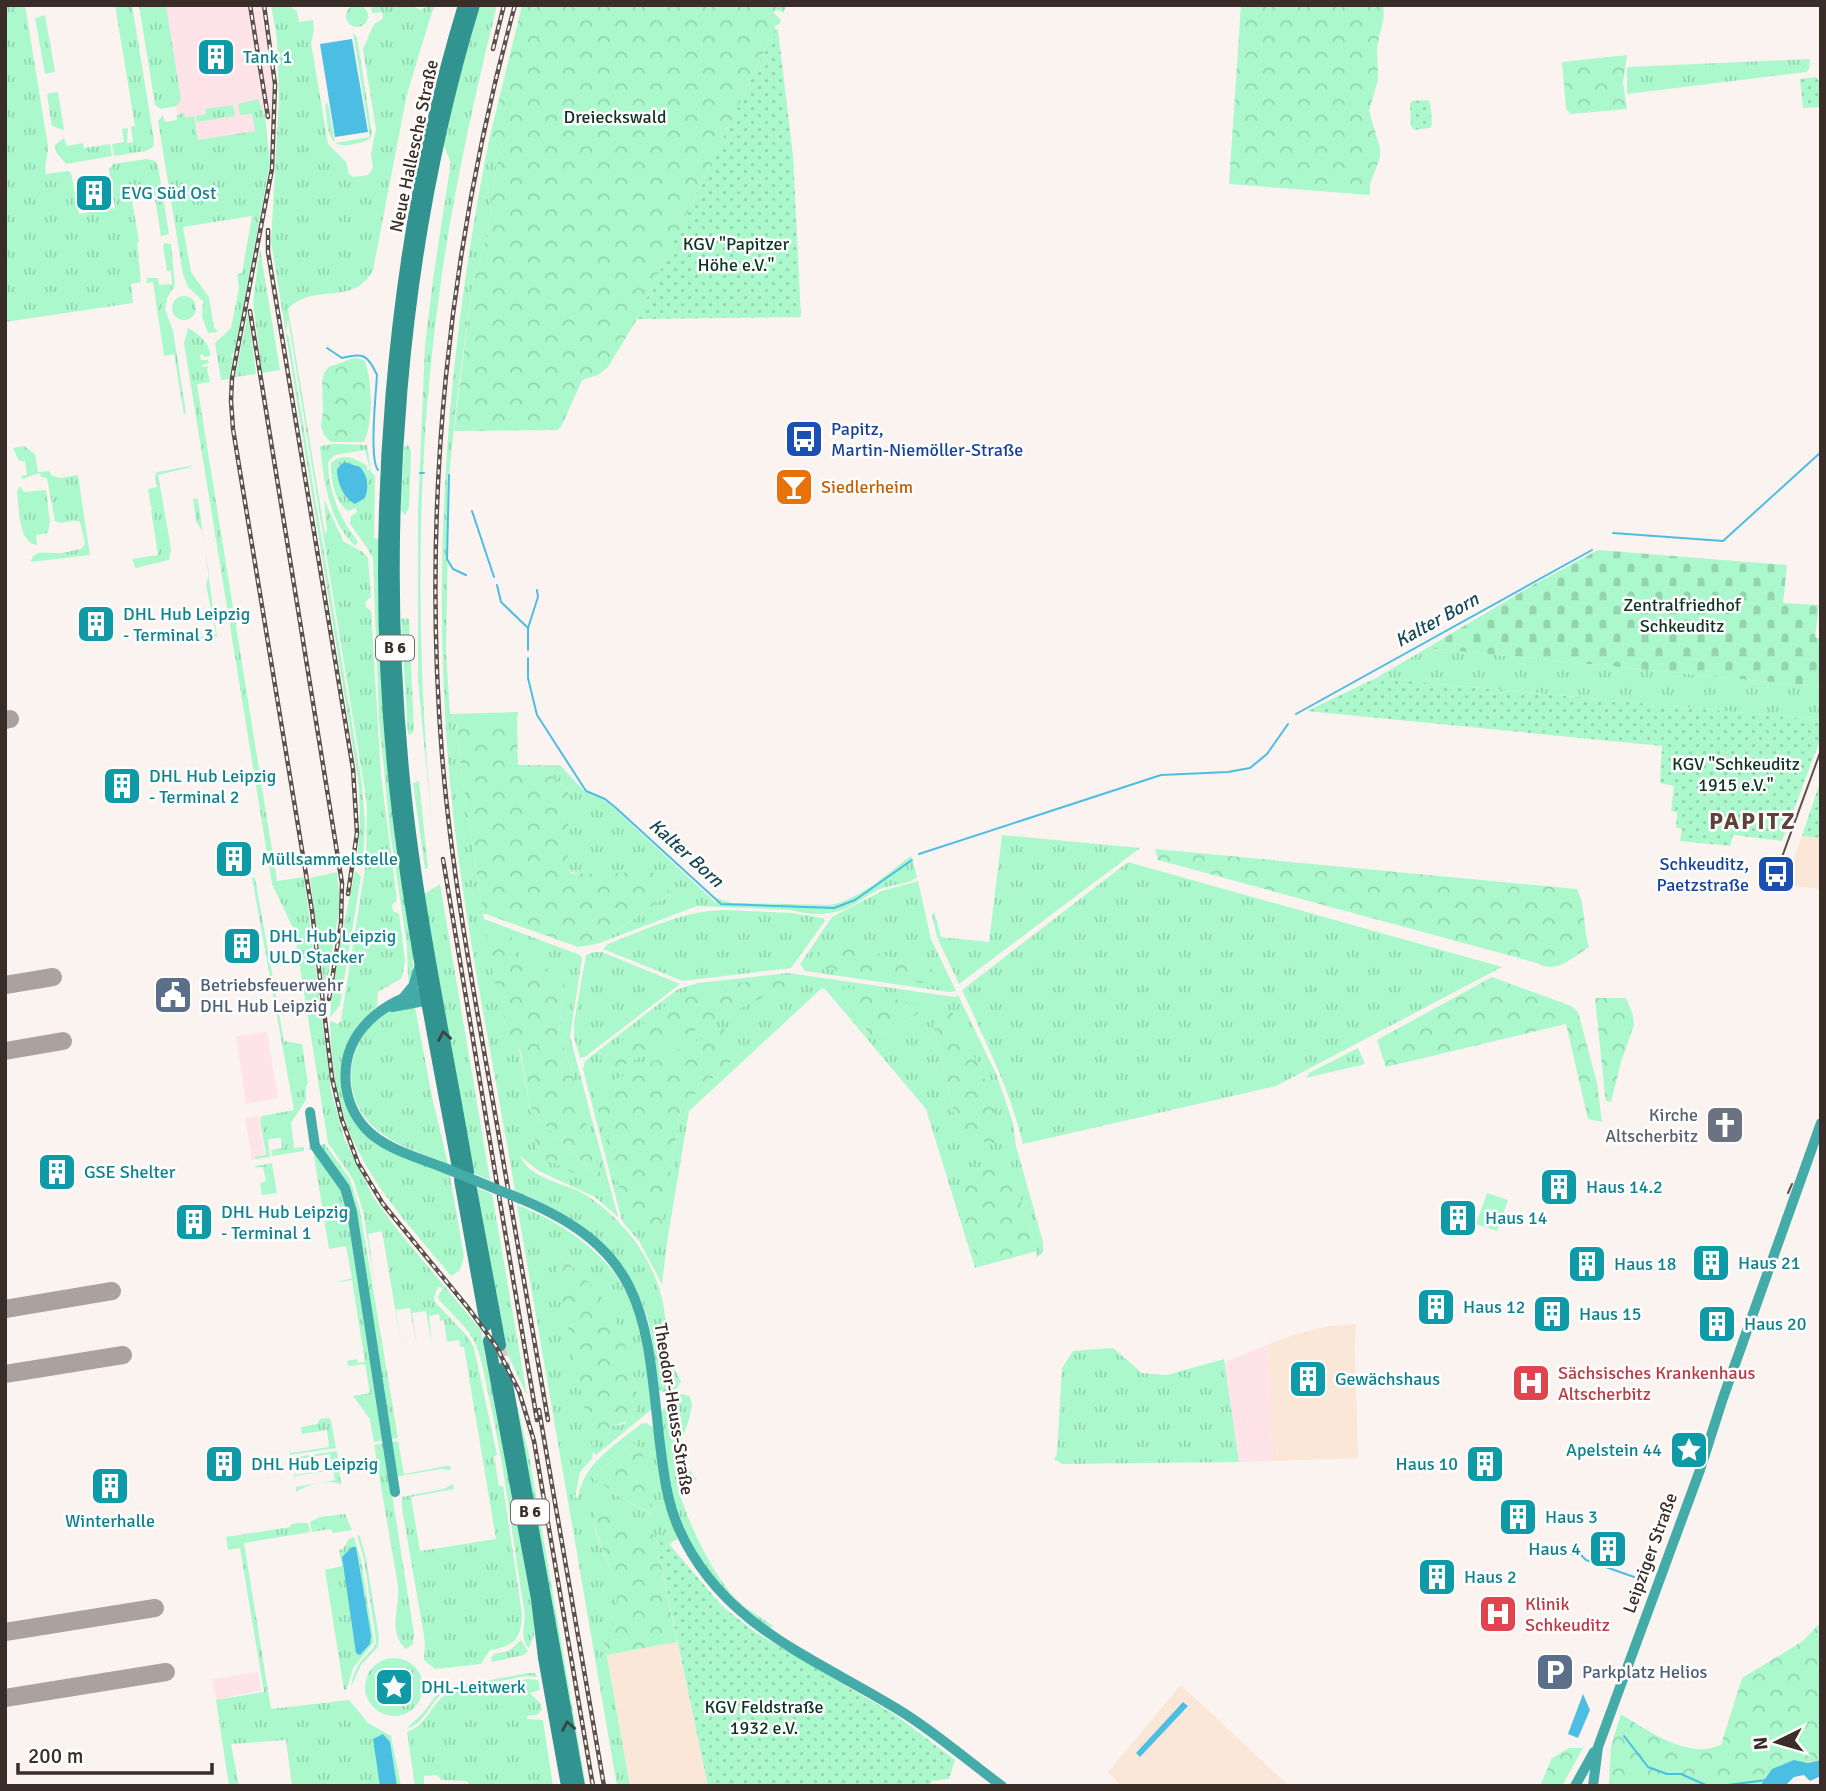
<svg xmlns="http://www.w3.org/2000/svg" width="1826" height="1791" font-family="Signika,sans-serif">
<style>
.commercial{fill:#fae7d7}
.industrial{fill:#fee3e9}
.grass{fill:url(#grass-tufts);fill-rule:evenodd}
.forest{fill:url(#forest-crowns)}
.cemetery{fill:url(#cemetery-stones)}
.park{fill:url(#park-dots)}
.pitch{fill:#abf8cd}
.water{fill:#4cbde3}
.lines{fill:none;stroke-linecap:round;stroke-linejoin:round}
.stream{stroke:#4cbde3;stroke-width:2}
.taxiway{stroke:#aba29e;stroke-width:18}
.primary-tunnel{stroke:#d4cbc8;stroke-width:12;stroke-dasharray:12 6;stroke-linecap:butt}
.secondary{stroke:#43aba8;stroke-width:10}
.primary{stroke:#329491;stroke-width:12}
.tram{stroke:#5c504b;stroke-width:2}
.rail-casing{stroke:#5c504b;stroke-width:4.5}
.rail{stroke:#fff;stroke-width:2;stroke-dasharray:5;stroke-linecap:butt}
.secondary-bridge{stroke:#43aba8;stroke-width:10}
.oneway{stroke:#384742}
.labels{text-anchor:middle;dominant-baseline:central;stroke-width:5;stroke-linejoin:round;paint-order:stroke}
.shield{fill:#fff;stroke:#756c68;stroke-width:2}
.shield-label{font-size:16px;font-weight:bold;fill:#3a2d27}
.culture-label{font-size:18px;fill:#0d838f;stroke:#fff;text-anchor:start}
.park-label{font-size:18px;fill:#0c3622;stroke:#fff}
.street-label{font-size:18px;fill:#3a2d27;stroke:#fff}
.transit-label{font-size:18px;fill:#164399;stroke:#fff;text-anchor:start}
.food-label{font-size:18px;fill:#c56008;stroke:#fff;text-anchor:start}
.service-label{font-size:18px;fill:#4e5e75;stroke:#fff;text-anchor:start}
.worship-label{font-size:18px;fill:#5b616d;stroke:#fff;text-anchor:end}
.health-label{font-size:18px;fill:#be3a42;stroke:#fff;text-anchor:start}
.water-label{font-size:19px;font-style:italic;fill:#194959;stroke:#fff}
.district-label{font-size:24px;font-weight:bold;letter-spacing:2px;fill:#5e4236;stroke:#fff}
</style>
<defs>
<pattern id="grass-tufts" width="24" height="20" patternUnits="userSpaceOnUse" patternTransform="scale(1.75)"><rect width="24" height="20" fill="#abf8cd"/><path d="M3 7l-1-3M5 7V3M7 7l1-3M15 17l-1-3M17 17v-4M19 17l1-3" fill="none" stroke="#94d5b0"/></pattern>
<pattern id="forest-crowns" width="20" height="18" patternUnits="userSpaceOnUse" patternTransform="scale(1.75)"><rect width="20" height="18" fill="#abf8cd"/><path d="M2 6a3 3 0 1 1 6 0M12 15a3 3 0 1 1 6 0" fill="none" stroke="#94d5b0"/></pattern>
<pattern id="cemetery-stones" width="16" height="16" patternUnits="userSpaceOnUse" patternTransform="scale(1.75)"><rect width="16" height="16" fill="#abf8cd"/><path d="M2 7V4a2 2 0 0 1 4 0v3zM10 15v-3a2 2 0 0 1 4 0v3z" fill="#94d5b0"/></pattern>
<pattern id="park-dots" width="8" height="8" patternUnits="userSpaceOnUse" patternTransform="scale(1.75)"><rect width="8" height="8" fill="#abf8cd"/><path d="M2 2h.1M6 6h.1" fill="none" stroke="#94d5b0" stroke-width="1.8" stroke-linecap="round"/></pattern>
</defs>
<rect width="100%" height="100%" fill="#faf3f0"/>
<path class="commercial" d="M1802 836 1821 838V889L1784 885Z
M1356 1324 1355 1348 1358 1458 1273 1461 1267 1345 1296 1334 1329 1326Z
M677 1642 708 1786H630L607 1655Z
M1181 1685 1289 1786H1121L1108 1772Z"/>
<path class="industrial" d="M160 5H261L272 75V117L254 119 257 142 184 154Z
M267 1032 278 1098 246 1104 236 1036Z
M259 1116 265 1157 252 1160 245 1118Z
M1267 1345 1273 1461 1239 1462 1225 1362Z
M258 1672 261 1690 216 1700 212 1679Z"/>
<path class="grass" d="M346 16a11 11 0 1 1 22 0a11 11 0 1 1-22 0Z
M5 5H25L48 146C48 157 44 162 46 174L68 171 71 173 79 214 115 208 109 170 113 164 147 159 155 161 158 166 169 234 161 236 153 186 130 190 139 241 137 243 141 282 131 284 133 303 5 322Z
M115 5H132L154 140 153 147 146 151 114 156 112 144 124 142 122 129 128 128 127 143 133 142 131 127 135 126Z
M139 5H166L181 100 176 106 161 109 155 105Z
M271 5H288L297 11 299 22 313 20 314 30 311 43 328 144 346 162 349 174 354 177 368 175 373 168 371 154 376 129 363 49 374 24 383 19 382 12 372 13 371 5H410L421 10 429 5H434L407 94 373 270C353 308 315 281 288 309L325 534 327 532 324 499 343 541 364 553 368 558 371 597 365 602 366 607 371 611 381 776 397 900 392 905 393 911 399 914 405 961 402 978 378 992 377 1006 357 1027 342 1068 361 1128 450 1176 464 1257 460 1270 451 1276C411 1227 364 1179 344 1117 334 1087 331 1053 330 1023L331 1021 338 1024 341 1021 366 862 367 804 288 319 286 332 289 338 362 785 365 823 363 862 357 864 360 822 359 786 271 241 279 100 277 39Z
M478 5H497C473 102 452 198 439 296 415 472 416 650 432 826L418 681V511L425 346 433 279 450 168V161L443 143Z
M45 15 55 72 45 74 35 18Z
M353 33 357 37 372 134 371 138C364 142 357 144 349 145 325 149 328 122 325 104L328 103 335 143 370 137Z
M1810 59 1809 69 1806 72 1627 94V67Z
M58 92 64 129 63 130 52 126 47 95 49 93Z
M258 99 265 116 270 163 235 351 231 356 233 359 229 379 221 380 215 343 231 328 239 288 237 274 242 273 252 216 183 227 191 272 209 297 214 327 218 332 208 333 202 317 203 301 188 287 183 274 158 121 163 115 165 122 177 120V115L184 113 185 118 194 116 198 140 255 131 252 114 240 115 238 104Z
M233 105 235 116 197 122 196 116 206 114 205 109Z
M64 138 67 146 83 143 84 148 110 144 112 156 66 164 56 152 55 145Z
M489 140 499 148 487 237 472 287 456 407 449 477 446 652 450 714 518 712 517 720 456 722 462 777 484 919 580 955 582 958 570 1037 618 1217 595 1197 539 1171 520 1156C530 1179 562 1182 582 1193 601 1204 617 1219 631 1236 646 1255 658 1279 663 1303 669 1336 662 1350 681 1381L677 1388 667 1394 658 1389C656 1366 654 1342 648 1320 628 1254 575 1215 515 1191 494 1065 467 939 453 813 429 588 445 362 489 140ZM511 935 515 957 565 979 559 1034 570 1066 602 1182 533 1113 530 1107 519 1048Z
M165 243 171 244 175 285 167 298 165 309 173 331 186 412 184 415 174 354 164 356 153 282 146 283 148 275V278H158L159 285 172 284 171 271H167L163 246Z
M260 249 280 370 262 373 253 301Z
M172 308a12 12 0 1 1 24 0a12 12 0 1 1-24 0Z
M248 313 256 374 235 377Z
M188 328C200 335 208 341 211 356L204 357 203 354 200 355 201 360H208L209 363 202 365 203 367 209 366 207 369 210 382 197 384 277 881 304 877 331 1090 344 1138 373 1197 399 1232 481 1330 486 1361 489 1362 534 1612V1635L529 1648C518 1637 527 1623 524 1608 512 1538 505 1467 489 1397 485 1381 483 1361 476 1345 469 1328 452 1314 439 1300L438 1296 443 1288 438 1287 434 1297 435 1302 468 1337 474 1348 497 1455 494 1456 499 1486H503L522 1614C521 1640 514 1646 490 1650L481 1664 435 1669 424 1660 425 1642 402 1508V1497L443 1489 453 1484 454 1489 411 1497 420 1551 496 1539 464 1347H460L459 1340 447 1342 444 1320 440 1321 439 1314 429 1316 432 1344 426 1311 412 1313 417 1347 410 1308 396 1310 402 1349 382 1231 368 1234 376 1293 363 1211 353 1179 328 1143 294 930 272 884 184 343Z
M333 444 367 445 371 472 375 476 374 538 380 539 413 947V972L410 982 408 977 407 946 390 831 379 719 373 558 366 546 350 524 351 516 357 512 356 508 348 511C334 501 331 479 331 463 342 452 356 458 367 466V471L370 469 365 450 335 455 328 462C328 491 340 519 358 542L355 546C328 520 324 480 320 446Z
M408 445 411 452 409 507 405 515 401 510 404 447Z
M24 446 35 454 38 472 50 471 51 475 60 478 78 475 90 555 30 562C35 549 44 553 56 553 63 554 73 550 81 549L85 544 80 522C72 518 63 526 55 521L47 478 41 477 40 473 22 479 21 476 27 475 25 461H19L13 448Z
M191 464V467L158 475 171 549 169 560 136 568 132 559 158 555 151 509 154 508 151 507 148 489 157 487 155 475 157 472 190 466Z
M20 486 24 492 46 490 50 522 48 533 36 535 37 545C18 543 19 507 17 491Z
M193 498 198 499 217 637 182 643 178 641 216 634 206 585 209 574 202 531 196 521Z
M401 618 409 619 414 732 408 735Z
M1427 648 1821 687V720L1376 678Z
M542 765H560L585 792 604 800 616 810 716 903 717 898 732 903 830 905C861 899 886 874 911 856L917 877C908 885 892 884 880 889 870 893 861 901 851 906 831 916 812 916 791 910L697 906 597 944 670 894 567 871 568 791Z
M419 781 428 868 425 869 413 783Z
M1002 835 1140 848 959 984 937 937 932 915 934 912 941 937 989 942Z
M1128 862 1502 967 1276 1086 1023 1144C1010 1089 985 1041 962 990Z
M355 871 361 876 340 1005 330 1018 333 977Z
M337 872 340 904 325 994 310 878Z
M252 878H255L284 1041 302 1044 308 1084 306 1085V1100L291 1123 294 1148 304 1147V1151L272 1156 271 1150 282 1148 281 1138 268 1139 270 1157 255 1159 254 1157 266 1155 260 1119 262 1116 294 1110Z
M918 881 931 939 956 991 949 992 805 971 800 964 832 917 882 891Z
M440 884 490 1180 471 1172 423 895Z
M723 910 792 913 823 918 825 921 791 968 683 981 603 949 608 944C645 930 682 911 723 910Z
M594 952H602L680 984 585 1057 580 1058 574 1037V1023L586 955Z
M788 973 955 997 958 995 997 1076 1013 1123 1016 1146 1043 1242C1044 1250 1043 1254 1036 1258L1037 1251 1008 1160 958 1199 978 1267 975 1268 926 1109 826 990 822 988 689 1111 667 1242 662 1284 639 1241 622 1221 583 1069 585 1061 678 989 698 983ZM793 982 607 1073 602 1065ZM839 999 921 1009 919 1013 881 1037 865 1031 861 1023ZM933 1023 1003 1139 1002 1140 991 1144 955 1117ZM724 1029 738 1055 681 1107 660 1237 593 1090Z
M415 1007 432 1097 448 1164C424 1153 397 1147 376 1129 339 1098 345 1041 384 1014 393 1008 405 1008 415 1007Z
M1358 1048 1365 1064 1306 1078 1309 1073Z
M325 1144 350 1179 360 1211 398 1438 374 1442 370 1419 353 1396 370 1393 365 1364 348 1366 347 1361 357 1359 358 1363 365 1362 352 1280 334 1283 352 1278 346 1246 329 1249 313 1150H309V1147Z
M272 1163 277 1193 262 1195 260 1183 266 1181 263 1167H253Z
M474 1187 492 1194 527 1395 508 1355Z
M517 1205C576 1228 629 1269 642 1334 647 1359 648 1384 652 1409L596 1455 593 1452 592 1459 580 1472 575 1497 578 1498C582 1465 616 1444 641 1424L646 1423 653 1427 679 1538 669 1544 597 1507C596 1512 594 1518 594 1523 595 1544 634 1601 611 1618 608 1620 604 1621 601 1623L630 1786H617ZM559 1256C615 1300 624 1331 638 1398L625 1424 606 1427 594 1440ZM633 1443 651 1500 653 1511 650 1513 621 1498 592 1477Z
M1113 1348 1142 1373 1167 1375 1224 1359 1239 1462 1062 1464 1054 1459 1057 1454 1062 1368 1073 1351Z
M681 1394 689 1396 692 1403C688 1443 666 1440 697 1480H676C685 1517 711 1574 738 1601 748 1610 762 1618 773 1626L767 1629 705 1571 681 1525 669 1489 661 1412 669 1403Z
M513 1396 516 1401 529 1455 586 1786H582Z
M329 1418 331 1421 336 1448 290 1455V1449L291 1453 329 1447 327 1430 302 1434 301 1427 317 1424 320 1419Z
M398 1441 404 1474 446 1466H450L451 1470 440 1469 394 1477 390 1482 414 1634 413 1644 406 1649C387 1633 400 1608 398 1586L374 1445Z
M337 1451 341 1485C331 1478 306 1485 296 1492V1487L335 1480 333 1470 295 1476 294 1480V1471L295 1475 333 1469 330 1454 292 1460 293 1465 290 1458Z
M345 1514 352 1530 333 1533 331 1529 312 1532 310 1522 320 1517Z
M298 1523H308L310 1532 244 1543 271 1709 349 1700 368 1723 391 1736 401 1786H292L286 1740 231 1744 239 1786H229L216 1700 264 1692 240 1548 228 1550 226 1537 290 1527 291 1524Z
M357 1535 360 1536 366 1558 379 1637 378 1647 361 1665 351 1687C352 1678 356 1667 362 1660 368 1652 374 1650 376 1641L364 1559Z
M354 1537 361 1560 374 1642 353 1668 347 1689 344 1690 325 1570 342 1566 339 1550 343 1549 349 1539Z
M521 1640 528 1651 524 1655 492 1662 491 1658 494 1654 509 1651Z
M365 1687a29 29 0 1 1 58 0a29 29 0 1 1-58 0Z
M527 1673H535L537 1677 527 1676 446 1691C430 1700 425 1725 407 1728L424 1712 436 1695 444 1689Z
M528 1679 538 1680 540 1690 530 1693 541 1704 542 1710 537 1715 527 1716V1719L543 1720 553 1786H471L466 1781 441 1780 437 1775 424 1776V1786H415L407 1732C428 1725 432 1700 450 1692Z"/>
<path class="forest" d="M522 5H787L783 13 778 10 773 12 781 20 779 24 775 26V29L637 319 608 367 598 375 582 380 561 427 557 430 454 431 472 287 487 237 499 149 489 140Z
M1241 5H1383L1384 16 1377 47 1378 80 1369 111 1380 148V158L1370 184V195L1229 184Z
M1627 55 1623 83 1627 109 1571 114 1566 109 1562 62Z
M354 358 364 360C373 379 373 422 364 442H331L324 435 321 426 323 409 322 382 324 373 330 366C339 365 345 360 354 358Z
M517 720 518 765H542L568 791V871L573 874 652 872 671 893 597 944 578 947 483 913 462 777 456 721Z
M1155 849 1577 889C1586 907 1583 928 1589 947 1573 957 1556 975 1537 963L1158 860Z
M485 924 511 935 516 957 562 974 565 979 559 1034 570 1066 603 1183 533 1113 530 1106 520 1048 511 1043 491 966Z
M830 939 934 970 938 974 939 979 935 985 807 966V964Z
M788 975 793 983 607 1073 602 1065 601 1058 676 997 685 992Z
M1492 977 1571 1006 1578 1012 1597 1083 1602 1122 1588 1119 1566 1024 1386 1067 1377 1040Z
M845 987 919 1005 921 1009 919 1013 881 1037H872L839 999Z
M1595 998H1626L1633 1015 1634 1025 1621 1062 1611 1102 1606 1101 1605 1095Z
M941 1007 952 1011 984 1077 1003 1140 991 1144 970 1137 955 1117 933 1023Z
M724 1028 738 1055 681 1107 660 1238 630 1209 620 1191 593 1090Z
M533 1127 582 1177 538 1155Z
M1008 1159 1037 1251 978 1267 958 1199 973 1169Z
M558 1255C617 1302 623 1328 638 1398 638 1436 597 1414 593 1450L556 1270Z
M633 1443 641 1448 653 1511 651 1513 621 1498 592 1477Z
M596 1507 655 1535 677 1642 607 1655 600 1623C604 1621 608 1620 611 1618 632 1602 597 1543 594 1523 593 1517 595 1512 596 1507Z
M1821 1622V1760C1789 1767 1783 1753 1760 1786L1609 1784 1611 1746 1621 1714C1645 1729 1676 1751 1705 1749 1710 1749 1716 1746 1721 1745L1742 1678 1803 1641Z
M1569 1748H1583L1562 1786H1540L1552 1758Z"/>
<path class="cemetery" d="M1598 550 1787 565 1783 603 1819 605 1815 637 1821 639V687L1427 648 1533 585Z"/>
<path class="park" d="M775 29 778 30 793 156 801 317 637 319Z
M1816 77 1820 82 1819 107 1803 108 1800 79Z
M1427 100 1430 102 1432 124 1430 128 1414 130 1411 126 1410 104 1412 101Z
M1376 678 1821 720V738L1782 841 1733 835 1730 846 1680 841 1682 829 1676 828 1677 812 1671 811 1674 786 1660 783 1662 746 1307 711Z
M1821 779V838L1802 836Z
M655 1535 669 1544 723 1607 755 1632 897 1716 955 1760 949 1779 931 1781V1786H708Z"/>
<path class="pitch" d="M1487 1193 1508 1200 1497 1231 1476 1224Z"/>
<path class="water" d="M352 39 368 132 335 137 320 44Z
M344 462 360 467C368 476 369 487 365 498L355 504C343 498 337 482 337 469Z
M352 1547H356L371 1635 370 1644 360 1655 356 1653 342 1557Z
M1583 1694 1590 1710 1578 1738 1568 1734Z
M1183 1702 1188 1706 1140 1757 1136 1753Z
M383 1734 390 1742 397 1786H380L373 1739Z
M1794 1760 1808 1763 1821 1760V1776L1810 1781 1804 1775 1794 1777 1785 1786H1760L1772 1769Z"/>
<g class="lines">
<path class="stream" d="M327 348 342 358C363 352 368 355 377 375 376 393 369 459 378 470
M420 473H424
M449 475 447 559 453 569 466 575
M472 511 494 577
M1613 533 1723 541 1821 452
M497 585 501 602 528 628V650
M528 628 538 597 537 590
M528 658V678L537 715 586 791 605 799 616 808 721 904 834 908 855 900 912 860
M1296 714 1592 550
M919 854 1161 775 1228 772 1250 768 1267 754 1288 724
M1571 1554 1581 1555 1586 1560 1634 1577
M1624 1736 1648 1767 1667 1774H1681L1708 1786
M1720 1786 1767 1780"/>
<path class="taxiway" d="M5 720 10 719
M5 985 53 977
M5 1051 63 1041
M5 1309 112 1291
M5 1374 123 1355
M5 1632 155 1608
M5 1698 166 1672"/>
<path class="primary-tunnel" d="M500 1345 504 1368"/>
<path class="secondary" d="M433 989C385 999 340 1031 346 1086 348 1102 355 1117 366 1129 386 1150 420 1158 447 1169
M404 997 413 986 420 965
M392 1007 435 999
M310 1112 315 1146 345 1188 352 1212 395 1492
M521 1199C646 1251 646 1317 659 1436 663 1468 666 1500 679 1529 722 1626 815 1658 899 1710 935 1732 968 1761 1002 1786
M1575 1786 1594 1752
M1593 1786 1598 1747 1700 1470 1723 1398 1821 1123"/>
<path class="primary" d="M458 1168C435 1044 410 921 396 795 368 540 389 251 464 5
M468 1172C446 1042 417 912 404 780 379 525 399 251 474 5
M460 1180 486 1325
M470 1184 500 1345
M489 1341 537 1599 544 1658 567 1786
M504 1368 579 1786"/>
<path class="tram" d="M1770 890 1821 750
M1788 1193 1792 1184"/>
<defs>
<path id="rail" d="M250 5 268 117
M264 5 275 84 272 169 232 378 231 401 233 429 312 911 332 1078 342 1120 358 1163 383 1204 469 1309 496 1346 519 1391 534 1441 593 1786
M493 49 504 5
M268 230V252L353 769 357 833 348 894
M250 311 342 883 341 923 329 999
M443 859 497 1184
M508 1189C484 1045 454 901 442 755 422 504 448 248 515 5
M499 1196 537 1420
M510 1200 548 1420
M539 1410 604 1786"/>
</defs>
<use href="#rail" class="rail-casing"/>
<use href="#rail" class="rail"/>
<path class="secondary-bridge" d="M447 1169 521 1199"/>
</g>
<defs><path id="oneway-chevron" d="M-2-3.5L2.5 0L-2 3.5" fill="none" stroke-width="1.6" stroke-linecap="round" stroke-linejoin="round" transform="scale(1.75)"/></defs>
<g class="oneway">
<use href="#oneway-chevron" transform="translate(444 1036) rotate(-100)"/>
<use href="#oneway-chevron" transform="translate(568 1726) rotate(-100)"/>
</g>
<defs>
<symbol id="building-square" viewBox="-11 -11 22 22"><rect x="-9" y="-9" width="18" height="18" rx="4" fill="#0f9aa8" stroke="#fff"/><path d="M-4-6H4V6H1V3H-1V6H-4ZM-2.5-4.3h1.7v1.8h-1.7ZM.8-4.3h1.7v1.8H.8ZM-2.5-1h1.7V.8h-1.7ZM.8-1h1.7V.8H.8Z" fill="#fff"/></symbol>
<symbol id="bus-square" viewBox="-11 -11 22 22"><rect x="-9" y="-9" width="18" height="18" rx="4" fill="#1a4fb4" stroke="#fff"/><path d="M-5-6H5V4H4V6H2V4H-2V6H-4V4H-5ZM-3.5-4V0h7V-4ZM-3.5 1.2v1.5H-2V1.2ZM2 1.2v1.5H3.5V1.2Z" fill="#fff"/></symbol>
<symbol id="bar-square" viewBox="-11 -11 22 22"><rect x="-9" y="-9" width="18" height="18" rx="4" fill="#e8710a" stroke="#fff"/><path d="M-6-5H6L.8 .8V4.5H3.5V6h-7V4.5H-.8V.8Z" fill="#fff"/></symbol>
<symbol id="civic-square" viewBox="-11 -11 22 22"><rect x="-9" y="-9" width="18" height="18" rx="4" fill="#5c6f8a" stroke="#fff"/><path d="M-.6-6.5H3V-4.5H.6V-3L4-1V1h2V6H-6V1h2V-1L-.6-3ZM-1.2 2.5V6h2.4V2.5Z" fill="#fff"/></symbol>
<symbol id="church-square" viewBox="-11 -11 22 22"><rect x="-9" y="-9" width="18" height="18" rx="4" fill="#6b7280" stroke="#fff"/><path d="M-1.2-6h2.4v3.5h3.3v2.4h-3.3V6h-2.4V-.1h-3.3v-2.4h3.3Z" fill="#fff"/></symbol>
<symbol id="hospital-square" viewBox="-11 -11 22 22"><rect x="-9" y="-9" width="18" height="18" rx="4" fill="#e0444e" stroke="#fff"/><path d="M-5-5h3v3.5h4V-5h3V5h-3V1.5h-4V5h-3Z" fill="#fff"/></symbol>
<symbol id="sight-square" viewBox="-11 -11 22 22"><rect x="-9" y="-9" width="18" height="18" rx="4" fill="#0f9aa8" stroke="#fff"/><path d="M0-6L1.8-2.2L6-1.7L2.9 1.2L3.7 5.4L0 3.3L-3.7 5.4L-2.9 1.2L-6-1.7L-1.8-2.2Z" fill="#fff"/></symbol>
<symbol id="parking-square" viewBox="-11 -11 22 22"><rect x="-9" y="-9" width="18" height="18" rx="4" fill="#5c6f8a" stroke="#fff"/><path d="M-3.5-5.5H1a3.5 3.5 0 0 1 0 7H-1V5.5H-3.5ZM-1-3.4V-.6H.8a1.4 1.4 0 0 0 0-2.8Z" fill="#fff"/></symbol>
</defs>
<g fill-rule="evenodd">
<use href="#building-square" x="194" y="35" width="44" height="44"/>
<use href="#building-square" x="72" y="171" width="44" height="44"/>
<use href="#bus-square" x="782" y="417" width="44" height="44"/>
<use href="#bar-square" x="772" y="465" width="44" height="44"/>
<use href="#building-square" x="74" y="602" width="44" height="44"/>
<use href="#building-square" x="100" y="764" width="44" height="44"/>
<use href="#building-square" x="212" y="837" width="44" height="44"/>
<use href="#bus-square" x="1754" y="852" width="44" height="44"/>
<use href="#building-square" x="220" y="924" width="44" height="44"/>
<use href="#civic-square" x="151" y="973" width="44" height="44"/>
<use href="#church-square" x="1703" y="1103" width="44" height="44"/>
<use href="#building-square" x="35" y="1150" width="44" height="44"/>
<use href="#building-square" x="1537" y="1165" width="44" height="44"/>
<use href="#building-square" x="1436" y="1196" width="44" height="44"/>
<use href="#building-square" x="172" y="1200" width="44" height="44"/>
<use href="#building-square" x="1689" y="1241" width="44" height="44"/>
<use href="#building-square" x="1565" y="1242" width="44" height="44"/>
<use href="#building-square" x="1414" y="1285" width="44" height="44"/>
<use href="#building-square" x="1530" y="1292" width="44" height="44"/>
<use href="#building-square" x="1695" y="1302" width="44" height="44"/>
<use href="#building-square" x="1286" y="1357" width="44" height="44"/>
<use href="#hospital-square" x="1509" y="1361" width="44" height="44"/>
<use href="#sight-square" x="1667" y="1428" width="44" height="44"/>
<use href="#building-square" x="202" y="1442" width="44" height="44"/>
<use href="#building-square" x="1463" y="1442" width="44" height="44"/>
<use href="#building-square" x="88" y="1464" width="44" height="44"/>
<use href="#building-square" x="1496" y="1495" width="44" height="44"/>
<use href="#building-square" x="1586" y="1527" width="44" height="44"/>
<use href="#building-square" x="1415" y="1555" width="44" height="44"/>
<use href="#hospital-square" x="1476" y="1592" width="44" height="44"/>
<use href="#parking-square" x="1533" y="1650" width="44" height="44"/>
<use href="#sight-square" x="372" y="1665" width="44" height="44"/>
</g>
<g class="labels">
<g class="shield">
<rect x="376" y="635.5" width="38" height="25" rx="5"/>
<rect x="511" y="1499.5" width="38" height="25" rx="5"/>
</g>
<g class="shield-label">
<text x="395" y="648">B 6</text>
<text x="530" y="1512">B 6</text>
</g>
<g class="culture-label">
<text x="243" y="57">Tank 1</text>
<text x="121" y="193">EVG Süd Ost</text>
<text x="123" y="614">DHL Hub Leipzig<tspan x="123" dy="21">- Terminal 3</tspan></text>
<text x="149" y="776">DHL Hub Leipzig<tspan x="149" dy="21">- Terminal 2</tspan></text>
<text x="261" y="859">Müllsammelstelle</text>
<text x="269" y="936">DHL Hub Leipzig<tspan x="269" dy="21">ULD Stacker</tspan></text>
<text x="84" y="1172">GSE Shelter</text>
<text x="1586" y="1187">Haus 14.2</text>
<text x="221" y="1212">DHL Hub Leipzig<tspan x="221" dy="21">- Terminal 1</tspan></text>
<text x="1485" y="1218">Haus 14</text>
<text x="1738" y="1263">Haus 21</text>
<text x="1614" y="1264">Haus 18</text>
<text x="1463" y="1307">Haus 12</text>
<text x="1579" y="1314">Haus 15</text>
<text x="1744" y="1324">Haus 20</text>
<text x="1335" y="1379">Gewächshaus</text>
<text x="1662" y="1450" text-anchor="end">Apelstein 44</text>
<text x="251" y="1464">DHL Hub Leipzig</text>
<text x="1458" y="1464" text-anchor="end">Haus 10</text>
<text x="1545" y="1517">Haus 3</text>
<text x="110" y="1521" text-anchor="middle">Winterhalle</text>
<text x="1581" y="1549" text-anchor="end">Haus 4</text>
<text x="1464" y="1577">Haus 2</text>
<text x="421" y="1687">DHL-Leitwerk</text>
</g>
<g class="park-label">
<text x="615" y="117">Dreieckswald</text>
<text x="736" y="244">KGV "Papitzer<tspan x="736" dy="21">Höhe e.V."</tspan></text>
<text x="1682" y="605">Zentralfriedhof<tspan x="1682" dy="21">Schkeuditz</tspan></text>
<text x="1736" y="764">KGV "Schkeuditz<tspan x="1736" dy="21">1915 e.V."</tspan></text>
<text x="764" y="1707">KGV Feldstraße<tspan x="764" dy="21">1932 e.V.</tspan></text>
</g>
<g class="street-label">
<text transform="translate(414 146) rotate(-78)">Neue Hallesche Straße</text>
<text transform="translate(674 1409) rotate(81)">Theodor-Heuss-Straße</text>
<text transform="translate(1650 1553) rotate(-70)">Leipziger Straße</text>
</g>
<g class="transit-label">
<text x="831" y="429">Papitz,<tspan x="831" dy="21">Martin-Niemöller-Straße</tspan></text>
<text x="1749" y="864" text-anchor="end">Schkeuditz,<tspan x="1749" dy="21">Paetzstraße</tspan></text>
</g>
<g class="food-label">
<text x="821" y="487">Siedlerheim</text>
</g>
<g class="service-label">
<text x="200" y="985">Betriebsfeuerwehr<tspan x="200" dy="21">DHL Hub Leipzig</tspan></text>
<text x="1582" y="1672">Parkplatz Helios</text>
</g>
<g class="worship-label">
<text x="1698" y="1115">Kirche<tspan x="1698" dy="21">Altscherbitz</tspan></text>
</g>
<g class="health-label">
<text x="1558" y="1373">Sächsisches Krankenhaus<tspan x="1558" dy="21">Altscherbitz</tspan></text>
<text x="1525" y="1604">Klinik<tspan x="1525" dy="21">Schkeuditz</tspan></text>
</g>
<g class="water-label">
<text transform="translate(1437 620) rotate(-29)">Kalter Born</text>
<text transform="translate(686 853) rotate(42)">Kalter Born</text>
</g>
<g class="district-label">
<text x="1753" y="821">PAPITZ</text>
</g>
</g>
<rect width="1826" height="1791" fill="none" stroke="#3a2d27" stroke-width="14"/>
<g transform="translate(1777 1742) rotate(265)" stroke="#ffffff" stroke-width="5" paint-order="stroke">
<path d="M0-5L12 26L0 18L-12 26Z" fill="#3a2d27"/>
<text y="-10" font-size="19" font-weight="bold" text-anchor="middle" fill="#3a2d27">N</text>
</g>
<path d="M18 1763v10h194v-10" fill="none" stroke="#3a2d27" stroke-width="3.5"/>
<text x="28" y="1763" font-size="21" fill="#3a2d27" stroke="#ffffff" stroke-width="5" paint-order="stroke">200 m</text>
</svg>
